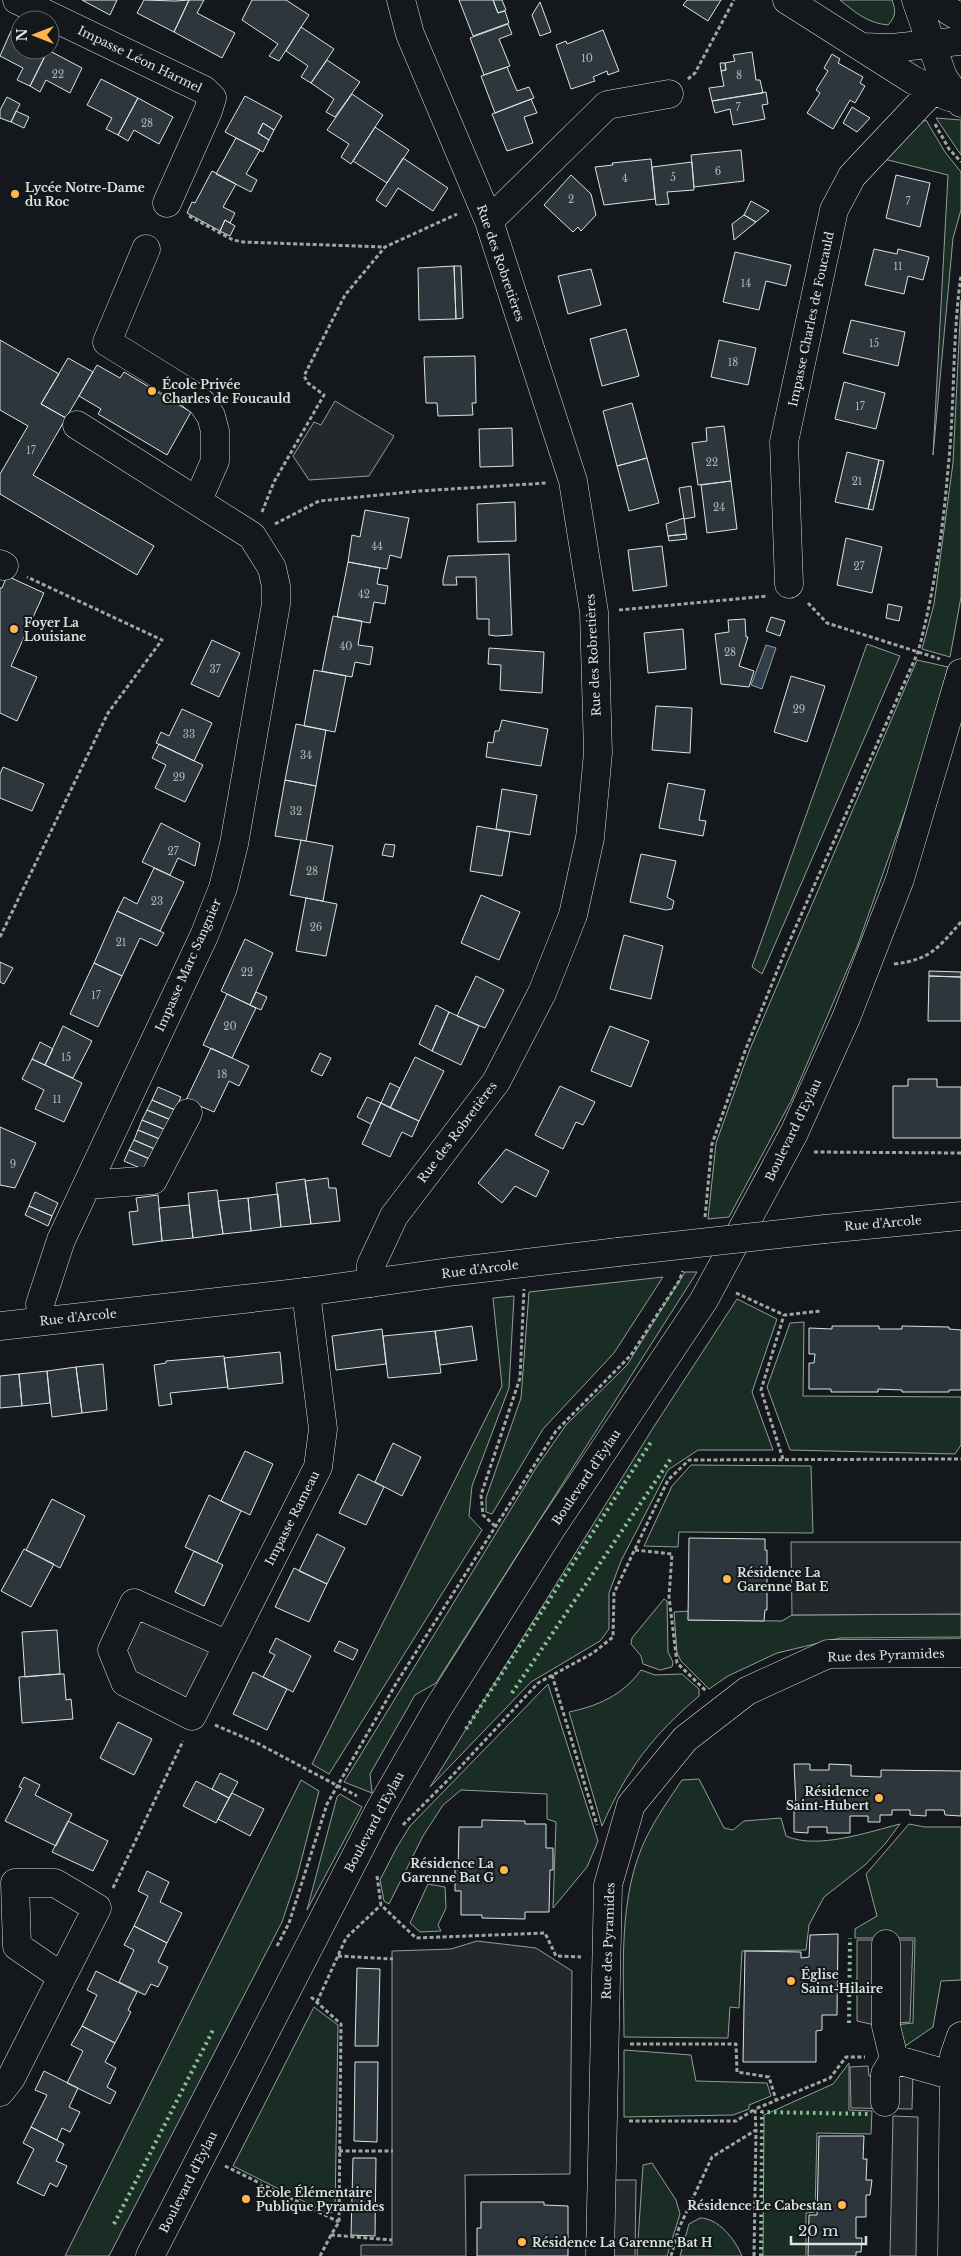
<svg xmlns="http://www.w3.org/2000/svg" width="961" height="2256" font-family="'Libre Baskerville',serif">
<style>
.green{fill:#1a2d24;stroke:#939e99}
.parking{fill:#24282b;stroke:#939e99}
.water{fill:#2f3f4d;stroke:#939e99}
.building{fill:#2c363c;stroke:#d8e6dc}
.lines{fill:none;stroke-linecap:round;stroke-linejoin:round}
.minor-casing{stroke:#d8e6dc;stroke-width:29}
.major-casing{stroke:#d8e6dc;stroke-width:29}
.path{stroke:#9da8a2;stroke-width:3;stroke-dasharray:4 2.5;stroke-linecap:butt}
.minor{stroke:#14181c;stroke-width:28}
.major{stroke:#14181c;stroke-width:28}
.major-bridge-casing{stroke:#d8e6dc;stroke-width:29;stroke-linecap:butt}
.major-bridge{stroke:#14181c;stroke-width:28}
.hedge{stroke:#8ac095;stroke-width:4;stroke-dasharray:2.5 4;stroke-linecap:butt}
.poi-dot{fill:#ffb74d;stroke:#14181c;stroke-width:2}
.labels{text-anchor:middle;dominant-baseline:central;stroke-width:4;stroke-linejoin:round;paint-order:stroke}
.number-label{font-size:10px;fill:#adbab4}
.street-label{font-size:12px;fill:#d8e6dc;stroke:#14181c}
.poi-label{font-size:12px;font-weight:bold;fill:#d8e6dc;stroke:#14181c;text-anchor:start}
</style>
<rect width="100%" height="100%" fill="#14181c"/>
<path class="green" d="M840 0H892C896 11 896 16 888 25 867 23 855 12 840 0Z
M936 118 961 120V155Z
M926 120 945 152 961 172V210L953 238 933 455 948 175 884 159 908 129Z
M961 300V597L950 657 922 649 934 604 953 463Z
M867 644 900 656 762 974 752 967Z
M917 660 948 667 914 786 857 947 792 1099 729 1217 708 1219 716 1143 750 1049Z
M685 1272H697L436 1683 415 1695 370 1774 372 1793 344 1782 536 1468 566 1425 627 1365Z
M663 1277 614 1353 543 1429 492 1514 486 1512V1498L521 1398 529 1292Z
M514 1296 509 1388 472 1486 469 1516 482 1530 329 1774 312 1764 502 1386 493 1298Z
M737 1299 777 1319 752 1392 773 1450H698L668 1470 621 1561 609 1593V1629L600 1641 531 1682 430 1787 653 1428Z
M804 1322 803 1396 961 1397V1445L955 1454 790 1450 767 1387 790 1323Z
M691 1465 811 1466 813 1533 679 1532 678 1547 644 1546 672 1486Z
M664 1599 667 1601 668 1652 673 1662 672 1667 660 1670 643 1664 641 1656 631 1644 632 1638Z
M689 1611 688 1620 782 1621 792 1615 961 1614V1637L840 1638 777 1653 728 1676 709 1689 681 1661 677 1653 674 1612Z
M641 1670 655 1675 682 1674 699 1689V1696C652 1736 627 1769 602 1826L569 1712C598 1706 623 1695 641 1670Z
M548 1684 598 1841 587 1867 553 1908 556 1822 547 1819V1794L461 1790 443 1805 423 1836 389 1904 384 1901 380 1880 397 1847 410 1826Z
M699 1779 724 1828 733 1830 744 1821 781 1818 786 1836C817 1850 868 1832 900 1824L885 1844 865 1865 824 1897 809 1925 806 1950 742 1951 739 2008 730 2007 728 2038 624 2037C624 1971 617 1896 647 1836 657 1816 670 1798 682 1780Z
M301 1780 319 1791 297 1877 282 1922 109 2256H65Z
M340 1794 362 1807 307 1910 337 1797Z
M909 1824 925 1827H961V1980L941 1981 933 2027 901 2049 895 2025 913 2023 915 1938H855V1929L877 1916 866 1874Z
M428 1884 445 1887 446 1908 438 1925 441 1931 420 1932 410 1923Z
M314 2007 338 2025 335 2211 329 2214 233 2166Z
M624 2050 691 2055 696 2081 767 2083 771 2096 749 2105V2109L733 2115 624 2117Z
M849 2063V2110L872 2111 871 2134 817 2133 815 2212 806 2213V2256H763L764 2115 833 2084Z
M652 2163 676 2200 680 2214 667 2256H637L643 2165Z
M700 2218C718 2218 735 2239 742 2256H680L689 2224Z"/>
<path class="parking" d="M335 401 394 436 369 476 309 480 293 456 314 422 321 425Z
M791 1542H961V1614L792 1615Z
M134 1603 228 1645 192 1716 125 1682 112 1650Z
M857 1940H913L910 2022 875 2025 857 2021Z
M477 1941 536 1948 572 1971 570 2174 465 2175 466 2256H361V2245H392V1951L451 1949Z
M868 2066 869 2076 913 2075 912 2109 851 2108 850 2067Z
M893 2116 918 2117 916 2256H890Z
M602 2180H636L635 2256H600Z"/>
<path class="water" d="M766 645 776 648 762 689 751 685Z"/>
<path class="building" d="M82 0H117L110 15Z
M144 0 175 1 189 0 174 32 137 13Z
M189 0H204L197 13 235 33 222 58 174 32Z
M252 0H286L309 15 279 61 269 56 278 44 242 20Z
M459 0H493L498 13 505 11 509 23 473 36Z
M493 0H502L506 10 498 13Z
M687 0H721L708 21 683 5Z
M540 2 551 32 540 36 532 15Z
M508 24 512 34 499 39 510 66 484 75 470 38Z
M301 27 334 49 311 83 301 77 308 66 286 51Z
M603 30 619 71 608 75 607 71 593 77 595 81 571 89 556 45 566 41 567 44Z
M11 31 20 36V50H48L30 86 17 80 23 68 0 56Z
M48 50 82 68 70 93 46 80 40 92 30 86Z
M752 52 756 80H760L763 93 712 101 709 88 724 86 721 71 726 70 725 63 735 61 733 55Z
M832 54 840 59 838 63 863 77 860 83 865 86 855 103 850 100 833 129 807 113 820 93 816 90 828 71 824 68Z
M327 60 360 82 335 117 326 112 334 99 311 83Z
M720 63H725L726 70 721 71Z
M507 67 517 91 529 87 534 98 495 113 481 76Z
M101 79 138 98 118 135 106 129 112 118 87 105Z
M766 92 768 104 762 105 765 119 733 125 730 109 715 113 712 101Z
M352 94 383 115 351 164 341 157 349 144 327 130Z
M245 96 282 116 274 130 263 123 258 133 269 140 263 152 225 132Z
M7 97 20 104 11 122 0 118V110Z
M138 98 173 117 159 144 134 130 128 141 118 135Z
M531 99 537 113 524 117 533 143 507 151 492 114Z
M852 107 870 118 857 132 843 123Z
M16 111 29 117 24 128 11 122Z
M263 123 274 130 269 140 258 133Z
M375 127 409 150 387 183 353 161Z
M236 138 260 150 246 174 257 180 251 192 216 174Z
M741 150 744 181 694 187 691 155Z
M403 158 448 188 433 211 398 188 386 207 376 200Z
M651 159 655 199 604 205 595 167 613 165 612 163Z
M692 162 694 190 667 192 669 204 656 205 652 167Z
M212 171 236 184 223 207 235 213 230 223 225 220 220 231 187 213 192 202 195 203Z
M571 175 591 194 596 215 581 231 578 227 573 232 544 205Z
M896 175 930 183 920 227 886 218Z
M751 201 769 211 756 222 744 215Z
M744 215 756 222 734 240 732 224Z
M225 220 235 226 230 236 220 231Z
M874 249 897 254 898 249 929 257 923 280 908 276 904 294 865 285Z
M735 252 791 265 786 286 766 281 759 310 723 302Z
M454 266 456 319 419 320 418 268Z
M454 266H461L463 318 456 319Z
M591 269 601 305 568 314 558 276Z
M851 320 905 332 898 366 843 353Z
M626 329 639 376 602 386 590 339Z
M0 340 59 374 41 404 66 418 33 475 154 546 137 575 0 494V474L28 426 0 410Z
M719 340 756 348 748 385 711 377Z
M475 356 476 403H472L473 415 438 416 437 403H426L424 357Z
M68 358 93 372 66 418 41 404Z
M97 365 120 378 124 372 191 412 167 455 98 414 101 409 79 396Z
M844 382 885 393 876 429 835 419Z
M632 403 647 458 617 466 603 411Z
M724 426 731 481 698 485 692 443 707 441 706 428Z
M512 428 513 466 480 467 479 429Z
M847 452 879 460 868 509 835 502Z
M647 458 659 503 629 511 617 466Z
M879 460 884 461 873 510 868 509Z
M731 481 737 529 707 533 701 485Z
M691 486 695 517 684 519 679 488Z
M515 502 516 541 478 542 477 504Z
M365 510 409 518 401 558 390 555 387 569 348 562 352 535 360 537Z
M684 518 686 534 668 536 666 524Z
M686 534 687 539 669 541 668 536Z
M846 538 882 547 872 593 837 585Z
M662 546 667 586 633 591 628 550Z
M509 554 512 635 496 636 489 635V619H477L476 577H456L457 585H443V579L448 556Z
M348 562 380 568 377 584 388 586 385 604 374 602 370 623 337 617Z
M7 576 44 593 11 666 37 677 17 721 0 713V588H2Z
M888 604 902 607 899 621 886 618Z
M333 616 362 621 358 645 373 647 370 665 355 662 352 677 322 671Z
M771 617 785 621 780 636 766 631Z
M745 619 746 637H748L739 666 754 671 749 687 721 684 715 634 729 632 728 620Z
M683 629 686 669 648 673 644 633Z
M212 640 240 653 219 697 191 684Z
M489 648 544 652 542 693 500 690 501 665 488 664Z
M314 670 346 676 335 732 304 726Z
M791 676 825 686 807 742 774 732Z
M656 706 692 708 690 753 652 750Z
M182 709 212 723 194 761 156 743 161 732 169 736Z
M502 720 548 729 541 766 486 757 488 742 493 743 495 731H499Z
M296 724 326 730 316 786 285 780Z
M159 744 203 765 185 802 155 788 166 765 152 758Z
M3 767 44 784 32 811 0 798V774Z
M285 780 316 786 306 841 275 836Z
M668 783 705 790 699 820 706 821 703 836 659 828Z
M502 789 537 795 530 835 496 829Z
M161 823 200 843 195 866 178 858 170 875 142 862Z
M477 826 510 832 502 876 470 871Z
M301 840 333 846 323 901 290 895Z
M385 844 395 845 393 857 382 855Z
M641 854 676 861 667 897 674 901 672 909 666 910 630 902Z
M154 868 184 882 160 931 117 911 124 897 137 904Z
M481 895 520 912 499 960 461 943Z
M306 898 337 904 326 956 296 951Z
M117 911 164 933 157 946 140 938 122 976 94 963Z
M624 935 663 946 651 999 610 989Z
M245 939 273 953 250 1005 221 991Z
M0 962 13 968 4 984 0 982Z
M94 963 122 976 98 1027 70 1014Z
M929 971 961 972V977L929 976Z
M476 976 504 990 485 1028 457 1016Z
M929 976 961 977V1021H928Z
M256 992 267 997 261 1010 250 1005Z
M227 994 256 1008 232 1058 203 1045Z
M436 1005 449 1012 432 1051 419 1044Z
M449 1012 479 1026 461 1065 432 1051Z
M63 1026 92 1041 73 1078 45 1065Z
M610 1026 649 1041 631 1087 591 1071Z
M40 1042 53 1049 45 1065 32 1059Z
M211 1048 249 1066 239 1086 229 1081 214 1112 186 1100Z
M320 1053 331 1058 322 1076 311 1071Z
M415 1057 444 1071 419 1121 390 1108Z
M32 1059 82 1083 64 1122 35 1109 44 1090 22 1079Z
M908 1079H937V1087H961V1138H893V1086H908Z
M390 1083 400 1088 390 1108 381 1103Z
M560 1086 595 1102 583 1125 576 1122 563 1149 535 1135Z
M158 1087 181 1097 175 1110 152 1100Z
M367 1097 381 1103 371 1124 357 1117Z
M152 1100 175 1110 171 1120 147 1110Z
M381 1103 419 1121 412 1137 402 1132 390 1157 362 1144Z
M147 1110 171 1120 166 1130 142 1120Z
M142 1120 166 1130 162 1140 138 1130Z
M0 1127 36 1143 15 1188 0 1185Z
M138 1130 162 1140 157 1150 134 1140Z
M134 1140 157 1150 152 1160 129 1150Z
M506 1149 549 1171 536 1197 515 1186 502 1203 478 1183Z
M129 1150 152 1160 147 1171 124 1161Z
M328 1178 329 1188H336L340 1221 311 1224 305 1181Z
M305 1179 311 1224 281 1227 276 1183Z
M217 1190 223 1234 193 1238 188 1193Z
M35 1192 58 1203 52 1216 29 1206Z
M278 1194 281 1227 251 1231 248 1198Z
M158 1195 162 1241 133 1245 129 1212 138 1211 136 1198Z
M248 1198 251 1231 223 1234 218 1201Z
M189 1205 193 1238 162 1241 159 1208Z
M29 1206 52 1216 48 1226 25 1215Z
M472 1326 477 1360 440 1365 435 1331Z
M832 1326H879V1329H902V1326L949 1327V1329L961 1330V1390H949V1392H902V1390L878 1389V1392H831V1389H809V1363H814L815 1354H809V1328L832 1329Z
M382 1329 386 1364 336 1370 332 1336Z
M435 1331 441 1373 388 1378 383 1336Z
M280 1352 283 1383 228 1389 224 1358Z
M224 1356 228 1387 170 1393 172 1404 159 1406 154 1365 166 1363V1361Z
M103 1364 107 1410 82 1413 76 1367Z
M76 1367 82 1413 52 1417 47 1371Z
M47 1371 50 1403 22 1406 19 1374Z
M19 1374 22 1406 0 1408V1376Z
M393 1443 421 1457 402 1496 375 1482Z
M245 1451 273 1464 250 1515 221 1501Z
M358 1474 384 1487 366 1525 339 1513Z
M209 1495 241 1511 217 1562 185 1547Z
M52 1499 85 1516 60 1568 26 1550Z
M317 1534 345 1548 327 1584 299 1571Z
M689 1538 765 1539V1550H767V1610H765L764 1621 688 1620Z
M24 1549 54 1564 31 1607 1 1591Z
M194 1551 223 1565 204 1606 175 1592Z
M294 1568 327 1584 309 1622 275 1607Z
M57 1630 60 1674 25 1677 22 1632Z
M276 1638 311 1656 293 1692 263 1677 275 1655 269 1652Z
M339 1641 358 1650 353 1660 334 1651Z
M253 1672 287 1689 267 1730 233 1714Z
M60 1674H64L66 1700 71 1699 73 1719 22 1723 19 1677Z
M118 1722 152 1739 134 1775 100 1758Z
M794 1764H810V1770H829V1764L851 1765V1776L881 1777V1770L961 1771V1816L945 1815 944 1810H926V1816L910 1815V1810H892V1815H880V1822H868V1816H850V1833H827V1827H808V1833L794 1832V1805H796Z
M220 1773 238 1782 229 1798 212 1789Z
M24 1777 40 1785 35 1795 72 1814 56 1846 5 1821 22 1788 19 1787Z
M196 1781 229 1798 216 1823 183 1806Z
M232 1793 264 1809 250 1836 218 1819Z
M482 1820 525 1821V1824H546V1848H553V1870H550L549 1912H525V1919L482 1918V1915H461V1891H455V1869H458L459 1827H482Z
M68 1821 108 1841 93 1871 52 1852Z
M147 1871 169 1882 160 1902 182 1913 167 1943 134 1926 148 1896 138 1891Z
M134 1926 167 1943 158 1962 168 1967 158 1987 151 1984 145 1995 119 1982 134 1950 124 1945Z
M838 1934 837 2015H822V2030L816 2031V2062H743L745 1951 801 1952V1958L809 1957 810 1935Z
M357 1968 380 1969 378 2046H355Z
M96 1971 137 1992 128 2010 131 2012 115 2043 82 2026 97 1995 87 1990Z
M82 2026 115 2043 105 2062 116 2068 107 2087 116 2092 110 2104 67 2083 83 2051 71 2045Z
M355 2062H378L377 2142 354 2141Z
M44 2071 78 2088 69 2107 80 2112 70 2132 62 2128 57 2140 31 2127 47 2095 35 2090Z
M31 2127 64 2144 56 2161 67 2166 57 2187 50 2183 44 2196 17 2183 34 2149 23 2143Z
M819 2136H864L863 2159H867L866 2180H872L870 2195H866V2217H856V2238H862L861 2252H856V2256H808L809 2215H817Z
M353 2158H376L375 2236 351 2235Z
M481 2202H544V2205L568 2206V2256H477V2228H481Z"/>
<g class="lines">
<defs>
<path id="minor" d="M17 0 204 90 212 98 208 111 167 203
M787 0 913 80 949 97
M862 47 891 48 961 41
M489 221 607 105 669 94
M146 249 107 342 189 393 202 403 211 416 215 431V461L198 500
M0 564 4 566
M789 584 784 442 834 210 852 176 933 90
M87 1185 153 1180 188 1113
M370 1283 371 1265 394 1216 496 1082 542 993 573 915 590 838 598 753 594 612 573 481 489 221 410 34 401 0
M42 1321 40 1304 61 1240 204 936 223 888 234 844 276 604V586L272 568 252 536 77 425
M134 1603 228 1645 192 1716 125 1682 112 1650Z
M228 1645 318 1467 323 1429 306 1292
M15 1883H55L97 1908 62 1977 17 1946Z
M886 1944V2026L894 2059
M0 2092 11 2078 62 1977
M885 2102V2074L894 2059 954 2076
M600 2256 608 1885 631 1805 685 1739 747 1691 828 1654 961 1653
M952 2256 954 2056 961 2036"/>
<path id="major" d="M916 0 943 77 961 103
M937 0 949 11 961 18
M825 1229 961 1216
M0 1326 306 1292 449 1272 618 1252
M150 2256 380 1809 437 1710 551 1529 704 1300 794 1133 846 1018 900 879 961 673"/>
</defs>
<use href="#minor" class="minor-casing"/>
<use href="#major" class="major-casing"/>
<path class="path" d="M688 79 695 73 734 0
M935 124 949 149 961 162
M189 216 233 240 243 242 384 247
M262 512 274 482 324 395 308 383 304 376 345 295 385 247 457 214
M275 524 319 501 419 491 547 483
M808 603 827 623 940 659
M619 610 768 596
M0 937 108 713 162 640 27 577
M894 964C930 960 938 948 961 922
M814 1152 961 1153
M705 1217 712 1144 745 1051 786 949 918 652C934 593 943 530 948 469 955 404 952 339 961 275
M736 1293 784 1315 821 1311
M783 1459 761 1390 784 1315
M495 1526 483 1515 481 1495 520 1378 524 1289
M635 1550 672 1554 669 1597 677 1663 706 1691
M552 1675 597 1825
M215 1725 257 1743 357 1796
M403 1825 451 1777 538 1683 593 1653 613 1637 614 1593 668 1480 689 1460 961 1459
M377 1876 381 1905 416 1938 545 1933 556 1956 581 1957
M113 1888 183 1741
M277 1946 289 1923 327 1804 397 1682 556 1431 631 1355 679 1281 683 1271
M338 1956 393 1959
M311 1997 341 2024 339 2222 331 2235 392 2240
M317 2002 346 1938 381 1905
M630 2044H736L737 2072 769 2077 776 2100
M629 2121H736L755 2109
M339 2151H393
M225 2166 339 2222
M320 2256 331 2235
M671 2256 679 2228 712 2157 756 2130 755 2109 830 2078 846 2057H865
M754 2256 756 2130"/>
<use href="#minor" class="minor"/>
<use href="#major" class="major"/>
<defs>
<path id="major-bridge" d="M618 1252 825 1229"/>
</defs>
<use href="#major-bridge" class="major-bridge-casing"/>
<use href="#major-bridge" class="major-bridge"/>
<path class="hedge" d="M512 1693 672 1457
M466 1729 651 1442
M849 2023 850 1938
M114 2224 213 2030
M761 2256 762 2112 870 2114"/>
</g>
<g class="poi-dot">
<circle cx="15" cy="194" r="5"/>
<circle cx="152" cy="391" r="5"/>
<circle cx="14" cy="629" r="5"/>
<circle cx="727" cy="1579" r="5"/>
<circle cx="879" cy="1798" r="5"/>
<circle cx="504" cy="1870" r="5"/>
<circle cx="791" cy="1981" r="5"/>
<circle cx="246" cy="2199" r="5"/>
<circle cx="842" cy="2205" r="5"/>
<circle cx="522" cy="2242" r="5"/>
</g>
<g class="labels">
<g class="number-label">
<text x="587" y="58">10</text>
<text x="58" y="74">22</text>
<text x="739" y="75">8</text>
<text x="738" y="107">7</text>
<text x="147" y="123">28</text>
<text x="718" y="171">6</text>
<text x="673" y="177">5</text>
<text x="625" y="178">4</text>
<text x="571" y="199">2</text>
<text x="908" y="201">7</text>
<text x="898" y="266">11</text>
<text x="746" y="283">14</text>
<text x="874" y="343">15</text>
<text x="733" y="362">18</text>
<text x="860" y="406">17</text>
<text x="31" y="450">17</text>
<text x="712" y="462">22</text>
<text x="857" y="481">21</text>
<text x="719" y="507">24</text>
<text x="377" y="546">44</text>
<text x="859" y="566">27</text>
<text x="364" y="594">42</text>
<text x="346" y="646">40</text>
<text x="730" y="652">28</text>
<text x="215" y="669">37</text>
<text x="799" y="709">29</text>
<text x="189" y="734">33</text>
<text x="306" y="755">34</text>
<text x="179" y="777">29</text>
<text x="296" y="811">32</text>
<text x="173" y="851">27</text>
<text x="312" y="871">28</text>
<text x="157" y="901">23</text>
<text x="316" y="927">26</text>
<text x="121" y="942">21</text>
<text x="247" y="972">22</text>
<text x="96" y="995">17</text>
<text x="230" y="1026">20</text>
<text x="66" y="1057">15</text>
<text x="222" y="1074">18</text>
<text x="57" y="1099">11</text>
<text x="13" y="1164">9</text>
</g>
<g class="street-label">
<text transform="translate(140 59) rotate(26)">Impasse Léon Harmel</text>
<text transform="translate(501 263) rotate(71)">Rue des Robretières</text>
<text transform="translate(811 319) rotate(-78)">Impasse Charles de Foucauld</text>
<text transform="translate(593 655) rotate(-93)">Rue des Robretières</text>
<text transform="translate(188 965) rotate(-66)">Impasse Marc Sangnier</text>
<text transform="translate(793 1130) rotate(-64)">Boulevard d'Eylau</text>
<text transform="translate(457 1132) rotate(-53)">Rue des Robretières</text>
<text transform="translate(883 1223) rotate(-5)">Rue d'Arcole</text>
<text transform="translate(480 1269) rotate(-7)">Rue d'Arcole</text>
<text transform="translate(78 1317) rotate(-6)">Rue d'Arcole</text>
<text transform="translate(586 1477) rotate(-56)">Boulevard d'Eylau</text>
<text transform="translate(292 1518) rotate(-63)">Impasse Rameau</text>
<text transform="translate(886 1655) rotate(-2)">Rue des Pyramides</text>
<text transform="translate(374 1822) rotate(-62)">Boulevard d'Eylau</text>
<text transform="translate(608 1941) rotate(-88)">Rue des Pyramides</text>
<text transform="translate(188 2182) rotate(-63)">Boulevard d'Eylau</text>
</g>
<g class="poi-label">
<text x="25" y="187">Lycée Notre-Dame<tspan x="25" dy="14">du Roc</tspan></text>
<text x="162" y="384">École Privée<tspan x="162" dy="14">Charles de Foucauld</tspan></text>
<text x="24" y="622">Foyer La<tspan x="24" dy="14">Louisiane</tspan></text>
<text x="737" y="1572">Résidence La<tspan x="737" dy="14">Garenne Bat E</tspan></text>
<text x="869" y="1791" text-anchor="end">Résidence<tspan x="869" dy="14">Saint-Hubert</tspan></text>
<text x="494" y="1863" text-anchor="end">Résidence La<tspan x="494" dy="14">Garenne Bat G</tspan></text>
<text x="801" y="1974">Église<tspan x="801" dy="14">Saint-Hilaire</tspan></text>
<text x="256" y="2192">École Élémentaire<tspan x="256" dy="14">Publique Pyramides</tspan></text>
<text x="832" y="2205" text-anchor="end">Résidence Le Cabestan</text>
<text x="532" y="2242">Résidence La Garenne Bat H</text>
</g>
</g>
<g transform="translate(35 35) rotate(270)"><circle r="24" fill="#14181c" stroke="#626a69"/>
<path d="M0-4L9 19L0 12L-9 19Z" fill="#ffb74d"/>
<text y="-8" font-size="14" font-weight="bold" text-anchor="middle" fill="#d8e6dc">N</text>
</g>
<path d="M791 2236v8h75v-8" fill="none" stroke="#d8e6dc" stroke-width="2.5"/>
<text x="798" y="2236" font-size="15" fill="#d8e6dc" stroke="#14181c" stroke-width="4" paint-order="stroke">20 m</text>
</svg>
